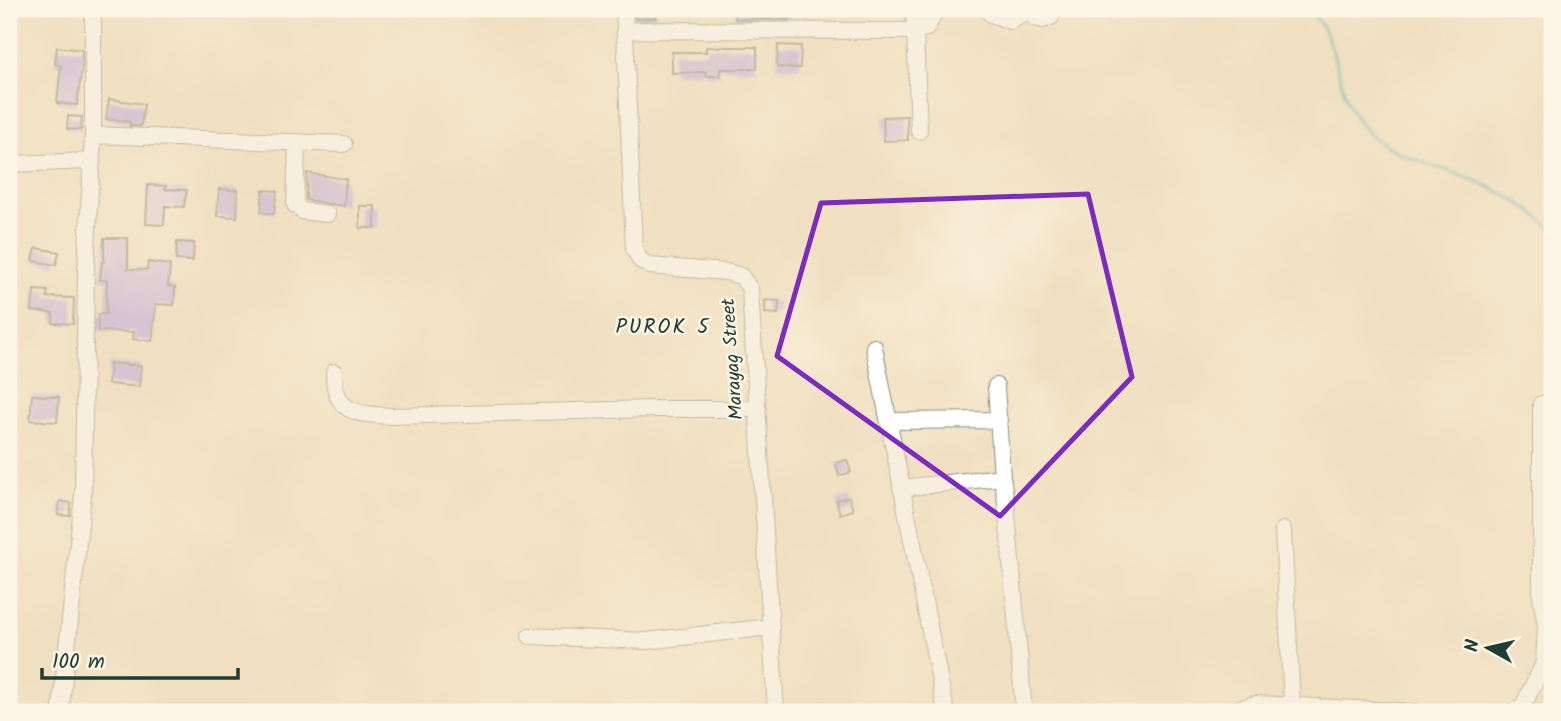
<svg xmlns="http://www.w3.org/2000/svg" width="1561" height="721" font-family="Kalam,sans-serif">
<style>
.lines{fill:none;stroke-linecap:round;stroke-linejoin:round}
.stream{stroke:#3cadb4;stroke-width:3.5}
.building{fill:#b6a0ea}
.minor-casing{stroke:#888e7a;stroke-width:18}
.minor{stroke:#fff;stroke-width:16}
.marked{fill:none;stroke:#7b2cbf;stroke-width:5;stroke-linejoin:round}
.labels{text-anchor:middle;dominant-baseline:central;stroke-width:5;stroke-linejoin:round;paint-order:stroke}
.street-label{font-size:19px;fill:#1f3d34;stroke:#fcf5e5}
.neighbourhood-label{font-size:21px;letter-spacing:2px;fill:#1f3d34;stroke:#fcf5e5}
</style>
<rect width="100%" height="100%" fill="#fcf5e5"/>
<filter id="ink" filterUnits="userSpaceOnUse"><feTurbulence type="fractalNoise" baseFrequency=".0143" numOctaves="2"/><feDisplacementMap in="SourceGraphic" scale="14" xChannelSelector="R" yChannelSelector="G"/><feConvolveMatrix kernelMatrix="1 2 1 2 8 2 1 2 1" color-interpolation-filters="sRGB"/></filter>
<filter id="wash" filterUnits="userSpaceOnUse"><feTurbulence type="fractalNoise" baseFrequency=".00686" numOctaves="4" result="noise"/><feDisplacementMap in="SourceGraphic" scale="28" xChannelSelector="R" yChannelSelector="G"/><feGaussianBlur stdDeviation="1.57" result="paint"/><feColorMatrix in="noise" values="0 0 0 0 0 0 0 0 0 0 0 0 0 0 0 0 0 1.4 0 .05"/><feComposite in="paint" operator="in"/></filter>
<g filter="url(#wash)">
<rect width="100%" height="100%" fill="#f0e0c1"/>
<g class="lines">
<path class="stream" d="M1307 9C1344 38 1332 105 1372 136 1397 157 1430 164 1460 175 1495 187 1526 204 1552 229"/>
</g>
<g id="blocks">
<path class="building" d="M634 9H655L656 18 635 19Z
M735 9H789V20L735 19Z
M778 45 801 46 800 68 777 67Z
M57 47 82 50V67L77 105 57 103 61 65 55 64Z
M706 47H757V69H720V76H706V72L672 73V52H706Z
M109 99 144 104 141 126H130V122L106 119Z
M68 116 82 117 81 130 67 129Z
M907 116 908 140 884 141 883 117Z
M307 173 346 179 344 206 306 200Z
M148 185 166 186 165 189 187 190 184 207 165 206 164 225 146 224Z
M219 189 238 190 237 217 217 216Z
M263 190 277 191 274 214 261 212Z
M360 206H375V228H360Z
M104 238H128V269L147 270 148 262 170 265 168 286 175 287 174 305 156 304 152 341 133 339 134 332 98 331V314H106L107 280H100L102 262H104Z
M177 242 194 243 193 261 176 260Z
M36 248 59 252 56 265 33 261Z
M34 290 48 291 47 297 74 298 73 324 53 323V313L32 311Z
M765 300 779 301 778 314 765 313Z
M110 363 141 366 139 387 108 384Z
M32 395 59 397 57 422 30 420Z
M847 460 851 472 839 476 836 463Z
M849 497 853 510 840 514 836 500Z
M60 501 71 503 70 516 58 515Z"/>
</g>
</g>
<g filter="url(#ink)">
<use href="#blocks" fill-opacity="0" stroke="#888e7a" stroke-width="2"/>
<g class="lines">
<defs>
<path id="minor" d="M624 9 634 248 640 260 650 266 726 272 741 276 750 289 776 712
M986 9 991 14 1010 21 1030 11
M1030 9 1035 18 1043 20 1051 17 1055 9
M626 30 915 31 914 9
M919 131 915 31 927 28 936 9
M93 135 344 144
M297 142 295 205 302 211 327 214
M9 164 92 161
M874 347 946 712
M334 372C333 415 359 414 393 416L651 409H758
M996 386 1002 477 1006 502 1024 712
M889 421 999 420
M901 488 1002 477
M1283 530 1292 706
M530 636 646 641 771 627
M61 706 83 495 86 269 93 135V9
M1236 712 1238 709 1256 704 1416 712
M1512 712 1523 706 1544 663 1546 626 1541 597V404"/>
</defs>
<use href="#minor" class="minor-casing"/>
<use href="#minor" class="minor"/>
</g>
</g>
<path d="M0 0H1561V721H0ZM1088 194 1132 377 1000 516 777 356 821 203Z" fill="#f0e0c1" fill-opacity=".55" fill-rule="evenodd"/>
<path class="marked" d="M1088 194 1132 377 1000 516 777 356 821 203Z"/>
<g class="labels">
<g class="street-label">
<text transform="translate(733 359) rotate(-94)">Marayag Street</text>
</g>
<g class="neighbourhood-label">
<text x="663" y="327">PUROK 5</text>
</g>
</g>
<rect width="1561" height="721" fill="none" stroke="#fcf5e5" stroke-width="35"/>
<g transform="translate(1488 648) rotate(278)" stroke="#fcf5e5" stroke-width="5" paint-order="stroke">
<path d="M0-5L12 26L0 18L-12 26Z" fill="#1f3d34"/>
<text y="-10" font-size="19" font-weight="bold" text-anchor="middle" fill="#1f3d34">N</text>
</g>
<path d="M42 668v10h196v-10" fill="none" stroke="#1f3d34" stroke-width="3.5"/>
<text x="52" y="668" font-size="21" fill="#1f3d34" stroke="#fcf5e5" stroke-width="5" paint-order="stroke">100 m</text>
</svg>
